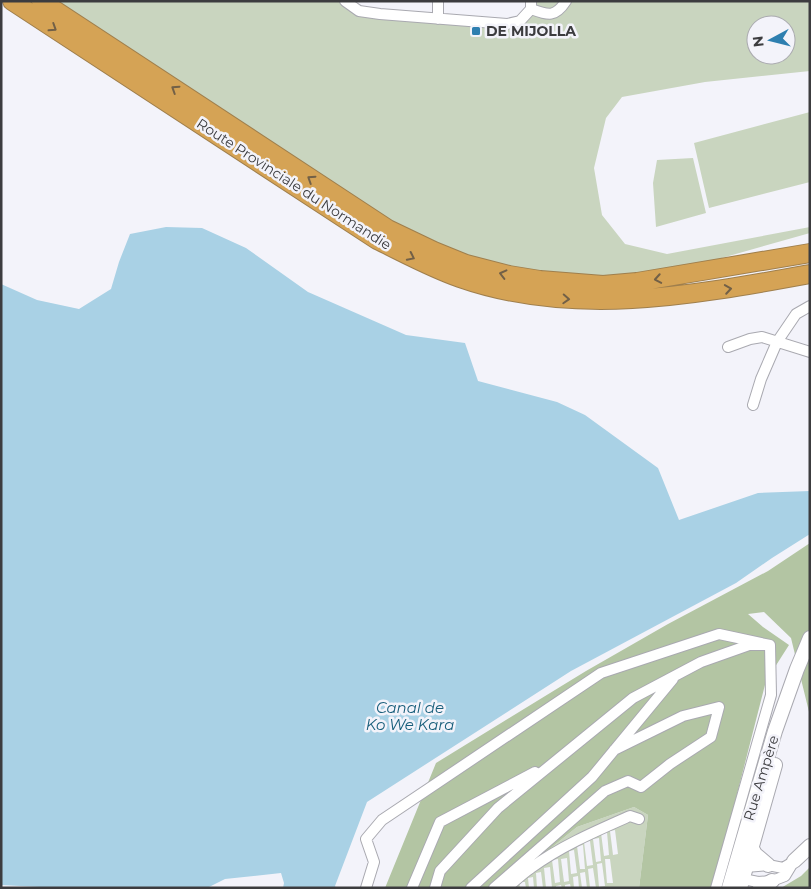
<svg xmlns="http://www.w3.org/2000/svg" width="811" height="889" font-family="Montserrat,sans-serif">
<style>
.green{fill:#c9d5bf;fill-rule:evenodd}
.forest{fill:#b3c5a3}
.water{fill:#a9d1e5}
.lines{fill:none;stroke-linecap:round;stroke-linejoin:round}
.street-casing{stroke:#a9a9b0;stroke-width:12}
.secondary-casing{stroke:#a9a9b0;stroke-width:16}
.highway-casing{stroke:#9f7f4d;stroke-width:20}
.street{stroke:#fff;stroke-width:10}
.secondary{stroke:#fff;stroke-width:14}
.highway{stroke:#d5a355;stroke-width:18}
.oneway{stroke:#726047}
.poi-dot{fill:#2e7fb0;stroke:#f3f3fa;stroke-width:2}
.labels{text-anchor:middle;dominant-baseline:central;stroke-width:5;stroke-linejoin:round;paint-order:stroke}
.poi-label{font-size:14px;font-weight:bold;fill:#3c3c3f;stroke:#f3f3fa;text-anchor:start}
.street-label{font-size:14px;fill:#3c3c3f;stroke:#f3f3fa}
.water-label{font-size:15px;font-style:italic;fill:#185e7b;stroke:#f3f3fa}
</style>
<rect width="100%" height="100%" fill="#f3f3fa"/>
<path class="green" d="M41 1H345L359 11 520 21 531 1H810V71L705 82 622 97 606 118 594 168 602 215 625 244 667 254 810 227V233L637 282 603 285 434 251ZM756 25H786V55H756Z
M810 112V182L709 208 694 143Z
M693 158 706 213 656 227 653 183 657 160Z
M634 807 648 815 639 888H596L593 868 588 869 590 888H587L585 872 580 873 582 888H579L578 876 573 877 574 888H571L570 884 565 885V888H562L561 885 556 886V888H552L550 867 544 868 546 888H543L541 872 536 873 537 888H534L533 877 528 878 529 888H526L525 882H519L520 888H501L577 827ZM615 830 618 854 613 855 610 831ZM607 832 609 855 604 856 601 833ZM599 838 601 861 596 862 593 839ZM590 841 593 865 587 866 584 842ZM583 845 585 869H580L577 846ZM574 850 577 873 571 874 569 851ZM567 858 569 881 564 882 561 859ZM558 859 560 882 555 883 552 860ZM605 859H610L613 883H607ZM602 863 605 886 599 887 597 864Z"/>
<path class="forest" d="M810 543V716L791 638 764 612 748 614 763 627 789 645 766 681 713 888H639L648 815 634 807 577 827 501 888H385L436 763 586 671 668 624 768 571Z
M810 867 809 888H781L801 876Z"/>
<path class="water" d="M166 227 202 228 246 248 308 292 406 335 465 343 478 381 557 402 585 415 658 468 679 520 758 493 810 491V534L772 558 736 583 571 671 367 802 335 886 336 888H283L284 883 281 873 225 879 207 888H59L1 885V284L37 300 79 309 111 289 119 262 130 234Z"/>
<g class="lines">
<defs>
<path id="street" d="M345 1 359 11 380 14 507 24 520 21 531 9V1
M531 9C548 15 555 18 566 1
M438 19V1
M728 347 750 339 762 337 810 352
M753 405 761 379 777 342 796 314 810 306
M740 870 746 867 768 865 783 868 793 862
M740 873 748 880 758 882 772 881 785 876 794 861
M366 888 374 862 366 839 382 820 601 673 719 634 770 645H749L701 662 633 698 498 808 440 871 435 888
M412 888 440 822 535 772
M471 888 592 777 673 679
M494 888 605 791 628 781 641 787 670 764 711 737 719 707 683 716 614 750
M507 888C515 881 522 874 531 868 561 846 596 831 630 816L639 819
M716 888 771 695 770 645"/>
<path id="secondary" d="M751 847 755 854 768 865
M794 861 810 846
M729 888 775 731 797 669 810 638
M740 888 775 765
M760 888 772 881"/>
<path id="highway" d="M12 1 377 240C404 253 431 268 460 278 574 318 695 295 810 274
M41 1 388 229 434 251 466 264 509 275 540 280 603 285 637 282 810 253"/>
</defs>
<use href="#street" class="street-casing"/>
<use href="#secondary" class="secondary-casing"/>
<use href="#highway" class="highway-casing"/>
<use href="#street" class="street"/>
<use href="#secondary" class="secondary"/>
<use href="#highway" class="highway"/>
</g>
<defs><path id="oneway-chevron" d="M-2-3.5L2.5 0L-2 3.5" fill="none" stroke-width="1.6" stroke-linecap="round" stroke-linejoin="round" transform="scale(1.25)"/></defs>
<g class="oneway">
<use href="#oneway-chevron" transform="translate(53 28) rotate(33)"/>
<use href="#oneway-chevron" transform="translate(175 89) rotate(-147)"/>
<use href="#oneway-chevron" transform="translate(311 179) rotate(-147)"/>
<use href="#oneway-chevron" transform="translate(411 257) rotate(26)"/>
<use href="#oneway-chevron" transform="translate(503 274) rotate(-166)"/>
<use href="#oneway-chevron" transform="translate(658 279) rotate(170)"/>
<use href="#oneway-chevron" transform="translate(728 289) rotate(-9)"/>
<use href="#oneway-chevron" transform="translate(566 299) rotate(3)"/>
</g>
<rect class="poi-dot" x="471" y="26" width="10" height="10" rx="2.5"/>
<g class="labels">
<g class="poi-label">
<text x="486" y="31">DE MIJOLLA</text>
</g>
<g class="street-label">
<text transform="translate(294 184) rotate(33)">Route Provinciale du Normandie</text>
<text transform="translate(761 778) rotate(-73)">Rue Ampère</text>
</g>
<g class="water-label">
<text x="410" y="707">Canal de<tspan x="410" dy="17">Ko We Kara</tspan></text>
</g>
</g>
<rect width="811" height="889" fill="none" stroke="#3c3c3f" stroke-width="5"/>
<g transform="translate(771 40) rotate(263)"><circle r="24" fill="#f3f3fa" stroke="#aaaaaf"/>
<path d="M0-4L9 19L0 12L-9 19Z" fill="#2e7fb0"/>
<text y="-8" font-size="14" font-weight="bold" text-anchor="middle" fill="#3c3c3f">N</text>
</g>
</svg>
